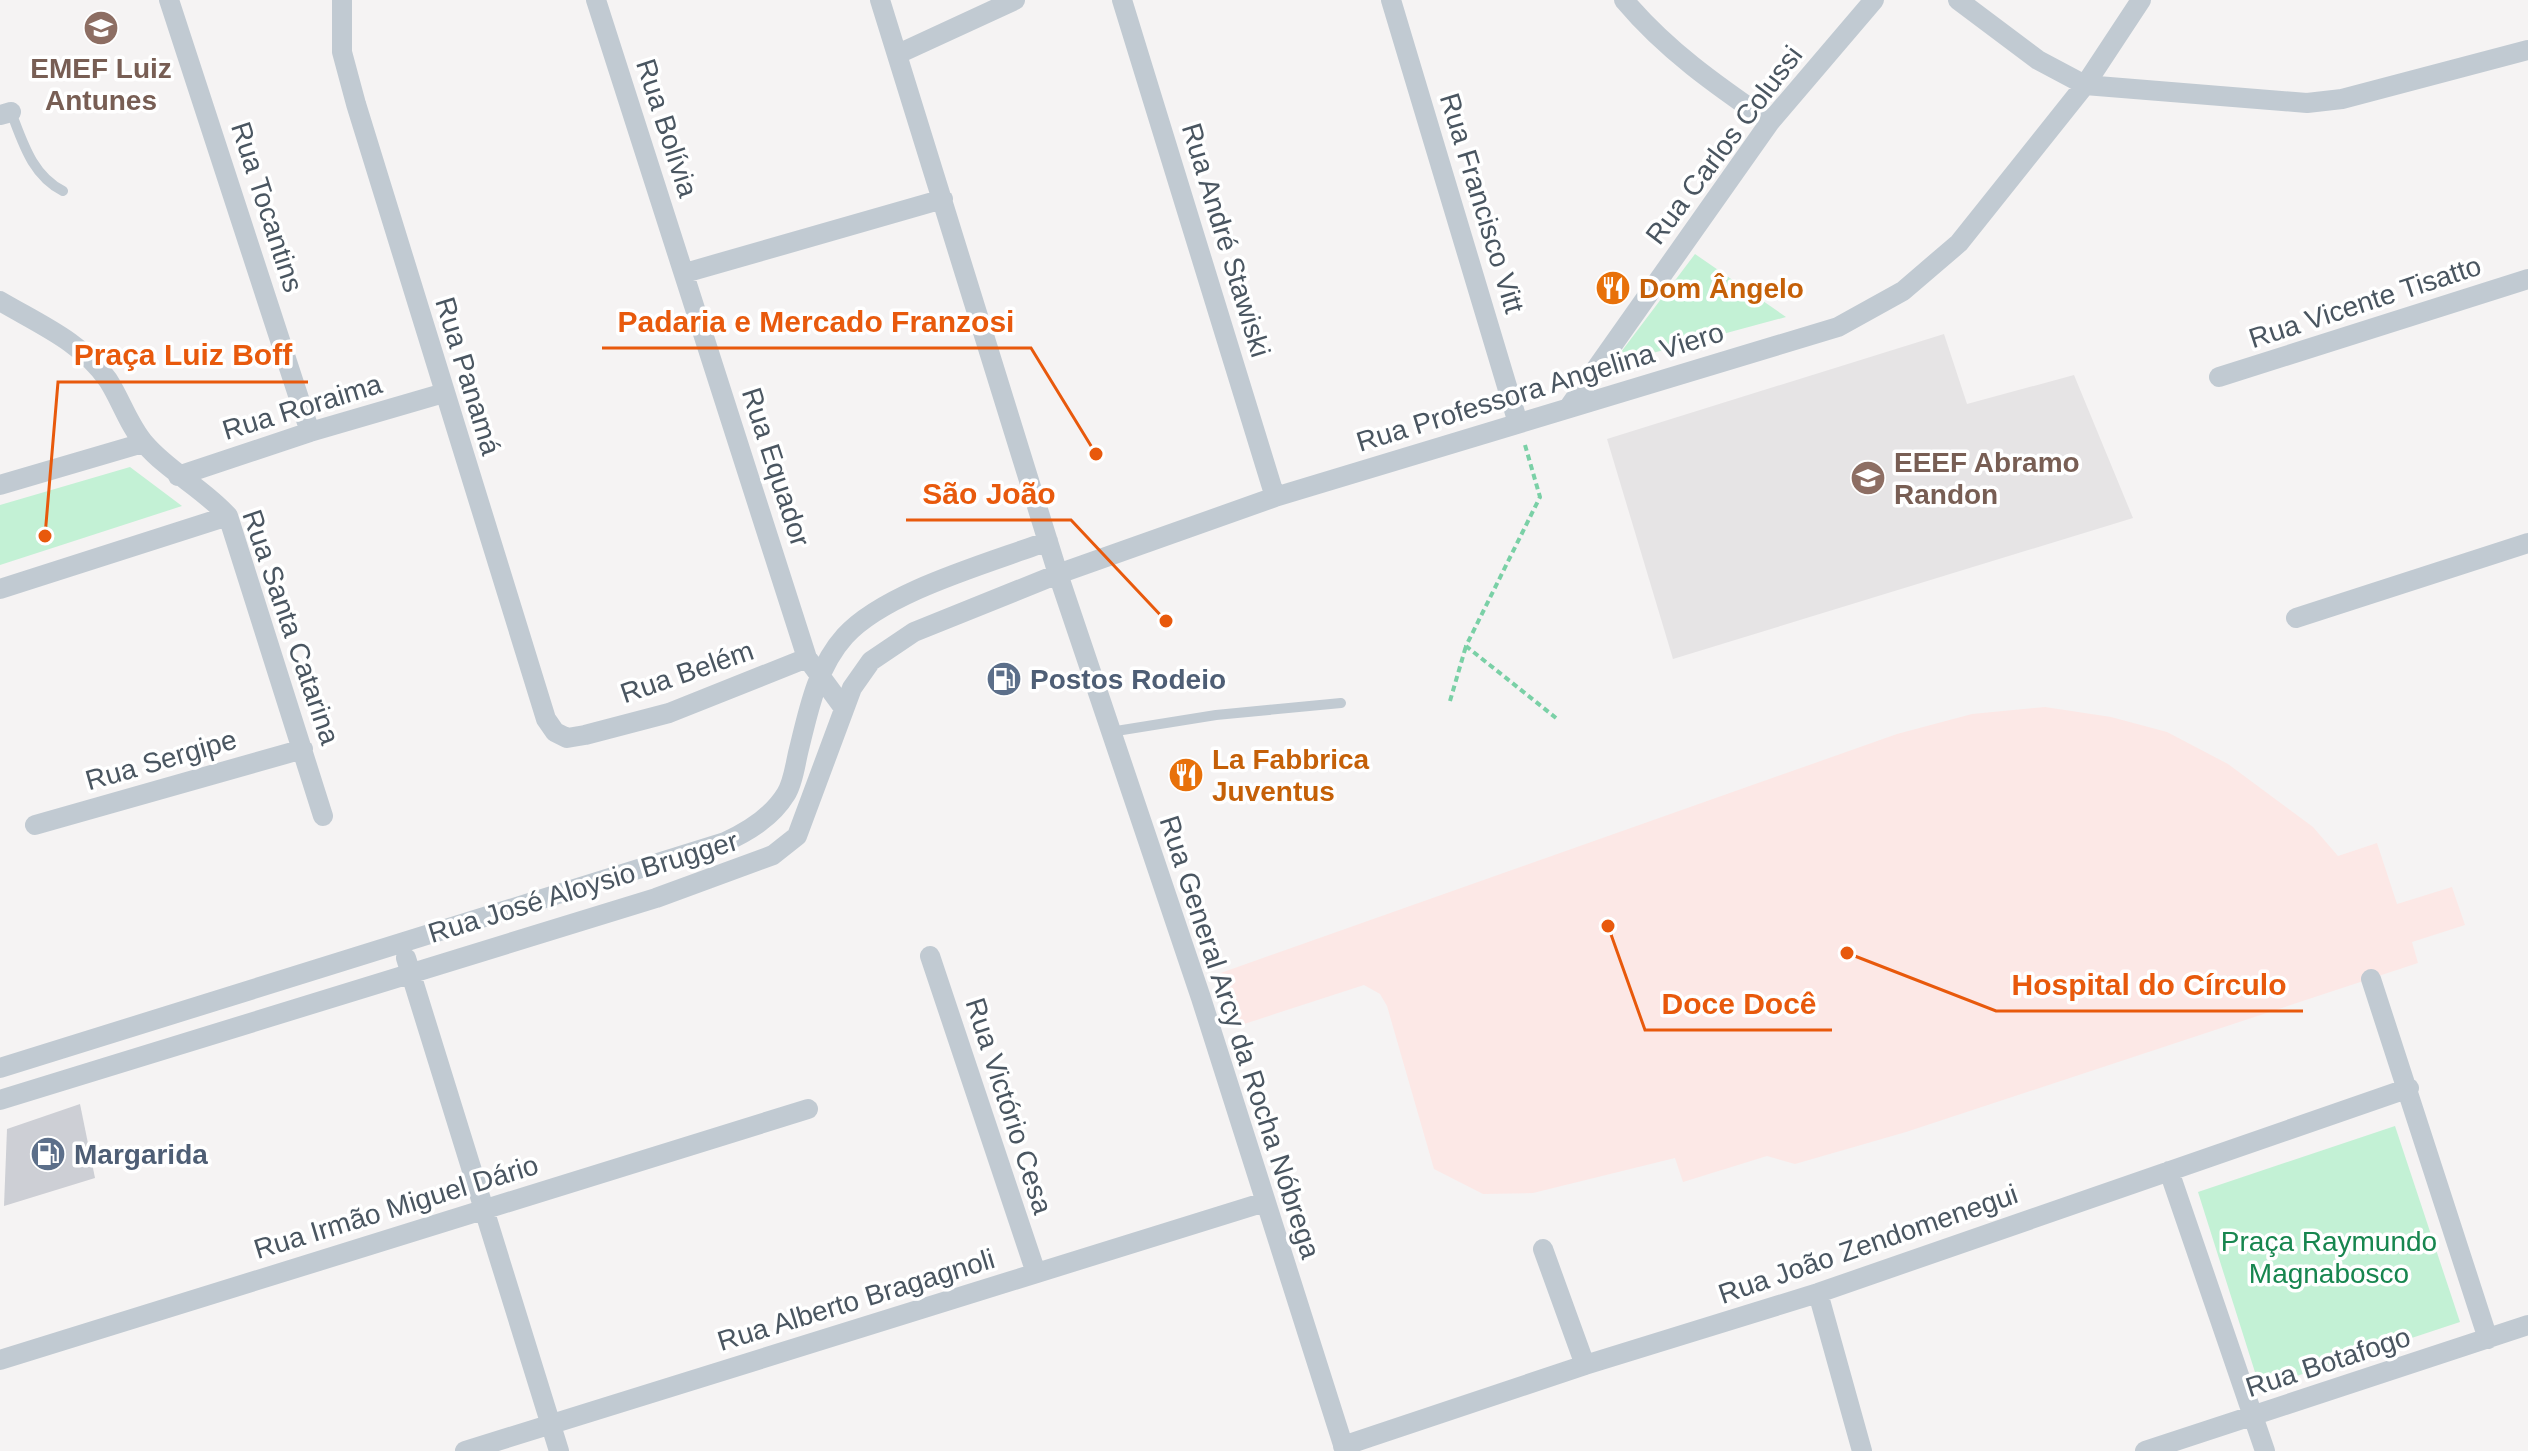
<svg xmlns="http://www.w3.org/2000/svg" width="2528" height="1451" font-family="Helvetica,sans-serif">
<style>
.education{fill:#e6e4e5}
.medical{fill:#fce8e6}
.green{fill:#c3f1d5}
.building{fill:#cdcfd5}
.lines{fill:none;stroke-linecap:round;stroke-linejoin:round}
.path{stroke:#7ad0a6;stroke-width:4;stroke-dasharray:6 4;stroke-linecap:butt}
.service{stroke:#c1cad2;stroke-width:10}
.minor{stroke:#c1cad2;stroke-width:20}
.labels{text-anchor:middle;dominant-baseline:central;stroke-width:7;stroke-linejoin:round;paint-order:stroke}
.education-label{font-size:28px;font-weight:bold;fill:#785e54;stroke:#fff}
.street-label{font-size:28px;fill:#4a5661;stroke:#fff}
.food-label{font-size:28px;font-weight:bold;fill:#c56008;stroke:#fff;text-anchor:start}
.service-label{font-size:28px;font-weight:bold;fill:#4e5e75;stroke:#fff;text-anchor:start}
.park-label{font-size:28px;fill:#17864f;stroke:#fff}
.leader{fill:none;stroke:#e8590c;stroke-width:3}
.callout-dot{fill:#e8590c;stroke:#fff;stroke-width:3}
.callout-label{font-size:30px;text-anchor:middle;font-weight:bold;fill:#e8590c;stroke:#fff;stroke-width:7;stroke-linejoin:round;paint-order:stroke}
</style>
<rect width="100%" height="100%" fill="#f5f3f3"/>
<path class="education" d="M1944 334 1967 404 2074 375 2133 518 1673 659 1607 439Z"/>
<path class="medical" d="M2045 707 2111 717 2167 732 2228 764 2313 827 2338 856 2377 843 2397 904 2452 887 2465 925 2412 942 2418 963 1906 1132 1795 1164 1767 1156 1683 1182 1675 1158 1533 1193 1483 1194 1434 1169 1387 1006 1380 994 1364 985 1232 1028 1215 975 1897 734 1972 714Z"/>
<path class="green" d="M1695 254 1786 317 1612 364Z
M130 467 182 506 0 565V505Z
M2395 1126 2460 1322 2260 1388 2198 1192Z"/>
<path class="building" d="M80 1104 95 1178 4 1206 7 1129Z"/>
<g class="lines">
<path class="path" d="M1525 445 1540 497 1466 646 1556 718
M1450 701 1466 646"/>
<path class="service" d="M11 112C23 143 32 175 63 191
M1110 732 1216 715 1341 703"/>
<path class="minor" d="M169 0 310 432
M342 0V52L356 104 546 719 555 732 567 738 585 735 669 713 807 658
M596 0 807 658 843 707
M880 0 1058 574 1201 998 1345 1451
M1122 0 1275 497
M1391 0 1518 423
M1624 0C1666 50 1716 85 1770 122
M1958 0 2038 60 2085 85 2307 103 2342 99 2528 50
M898 54 1015 0
M0 115 11 112
M685 273 943 199
M0 301C39 324 82 342 108 380 121 400 129 426 145 444 169 472 203 488 228 516L323 816
M2219 377 2528 279
M1569 407 1770 122 1874 0
M178 476 310 432 444 393
M0 485 143 443
M0 589 228 516
M2296 618 2528 543
M35 825 303 749
M930 956 1036 1273
M406 958 559 1451
M2371 979 2488 1339
M0 1068 725 842C749 831 772 817 786 794 793 783 795 766 798 753 808 713 816 668 845 636 886 591 990 563 1048 541
M0 1100 656 898 773 855 797 836 852 688 871 661 914 632 1058 574 1275 497 1838 327 1903 291 1959 243 2085 85 2141 0
M2169 1171 2265 1451
M1543 1249 1585 1365
M1818 1293 1862 1451
M0 1360 808 1109
M1343 1446 1585 1365 1818 1293 2409 1088
M465 1451 1265 1202
M2145 1451 2528 1325"/>
</g>
<defs>
<symbol id="school-disc" viewBox="-11 -11 22 22"><circle r="9.5" fill="#8d6e63" stroke="#fff"/><path d="M0-5L7-2L0 1L-7-2ZM-4 1L0 2.5L4 1V4Q0 6-4 4Z" fill="#fff"/></symbol>
<symbol id="restaurant-disc" viewBox="-11 -11 22 22"><circle r="9.5" fill="#e8710a" stroke="#fff"/><path d="M-5-6h1v4h1v-4h1v4h1v-4h1v5L-1.5 .5V6h-2V.5L-5-1ZM5-6V6H3V1.5H1.5Q1.5-4 5-6Z" fill="#fff"/></symbol>
<symbol id="fuel-disc" viewBox="-11 -11 22 22"><circle r="9.5" fill="#5c6f8a" stroke="#fff"/><path d="M-5.5-6h7V0h2V4h1.3V-2.5L3-4.5l.8-.8L6-3V5H2.5V1h-1V6h-7ZM-4.2-4.7v3.2H.2V-4.7Z" fill="#fff"/></symbol>
</defs>
<g fill-rule="evenodd">
<use href="#school-disc" x="81" y="8" width="40" height="40"/>
<use href="#restaurant-disc" x="1593" y="268" width="40" height="40"/>
<use href="#school-disc" x="1848" y="458" width="40" height="40"/>
<use href="#fuel-disc" x="984" y="659" width="40" height="40"/>
<use href="#restaurant-disc" x="1166" y="755" width="40" height="40"/>
<use href="#fuel-disc" x="28" y="1134" width="40" height="40"/>
</g>
<g class="labels">
<g class="education-label">
<text x="101" y="68">EMEF Luiz<tspan x="101" dy="32">Antunes</tspan></text>
<text x="1894" y="462" text-anchor="start">EEEF Abramo<tspan x="1894" dy="32">Randon</tspan></text>
</g>
<g class="street-label">
<text transform="translate(667 128) rotate(72)">Rua Bolívia</text>
<text transform="translate(1724 145) rotate(-53)">Rua Carlos Colussi</text>
<text transform="translate(1482 203) rotate(73)">Rua Francisco Vitt</text>
<text transform="translate(267 207) rotate(72)">Rua Tocantins</text>
<text transform="translate(1226 240) rotate(73)">Rua André Stawiski</text>
<text transform="translate(2365 302) rotate(-18)">Rua Vicente Tisatto</text>
<text transform="translate(468 376) rotate(73)">Rua Panamá</text>
<text transform="translate(1540 387) rotate(-17)">Rua Professora Angelina Viero</text>
<text transform="translate(302 407) rotate(-17)">Rua Roraima</text>
<text transform="translate(776 467) rotate(72)">Rua Equador</text>
<text transform="translate(291 627) rotate(71)">Rua Santa Catarina</text>
<text transform="translate(687 672) rotate(-19)">Rua Belém</text>
<text transform="translate(161 760) rotate(-16)">Rua Sergipe</text>
<text transform="translate(583 887) rotate(-17)">Rua José Aloysio Brugger</text>
<text transform="translate(1240 1037) rotate(72)">Rua General Arcy da Rocha Nóbrega</text>
<text transform="translate(1009 1106) rotate(72)">Rua Victório Cesa</text>
<text transform="translate(396 1207) rotate(-17)">Rua Irmão Miguel Dário</text>
<text transform="translate(1868 1244) rotate(-19)">Rua João Zendomenegui</text>
<text transform="translate(856 1300) rotate(-17)">Rua Alberto Bragagnoli</text>
<text transform="translate(2328 1362) rotate(-18)">Rua Botafogo</text>
</g>
<g class="food-label">
<text x="1639" y="288">Dom Ângelo</text>
<text x="1212" y="759">La Fabbrica<tspan x="1212" dy="32">Juventus</tspan></text>
</g>
<g class="service-label">
<text x="1030" y="679">Postos Rodeio</text>
<text x="74" y="1154">Margarida</text>
</g>
<g class="park-label">
<text x="2329" y="1241">Praça Raymundo<tspan x="2329" dy="32">Magnabosco</tspan></text>
</g>
</g>
<path class="leader" d="M1096 454L1031 348H602M45 536L58 382H308M1166 621L1071 520H906M1847 953L1996 1011H2303M1608 926L1645 1030H1832"/>
<g class="callout-dot">
<circle cx="1096" cy="454" r="8"/>
<circle cx="45" cy="536" r="8"/>
<circle cx="1166" cy="621" r="8"/>
<circle cx="1847" cy="953" r="8"/>
<circle cx="1608" cy="926" r="8"/>
</g>
<g class="callout-label">
<text x="816" y="332">Padaria e Mercado Franzosi</text>
<text x="183" y="365">Praça Luiz Boff</text>
<text x="989" y="504">São João</text>
<text x="2149" y="995">Hospital do Círculo</text>
<text x="1739" y="1014">Doce Docê</text>
</g>
</svg>
